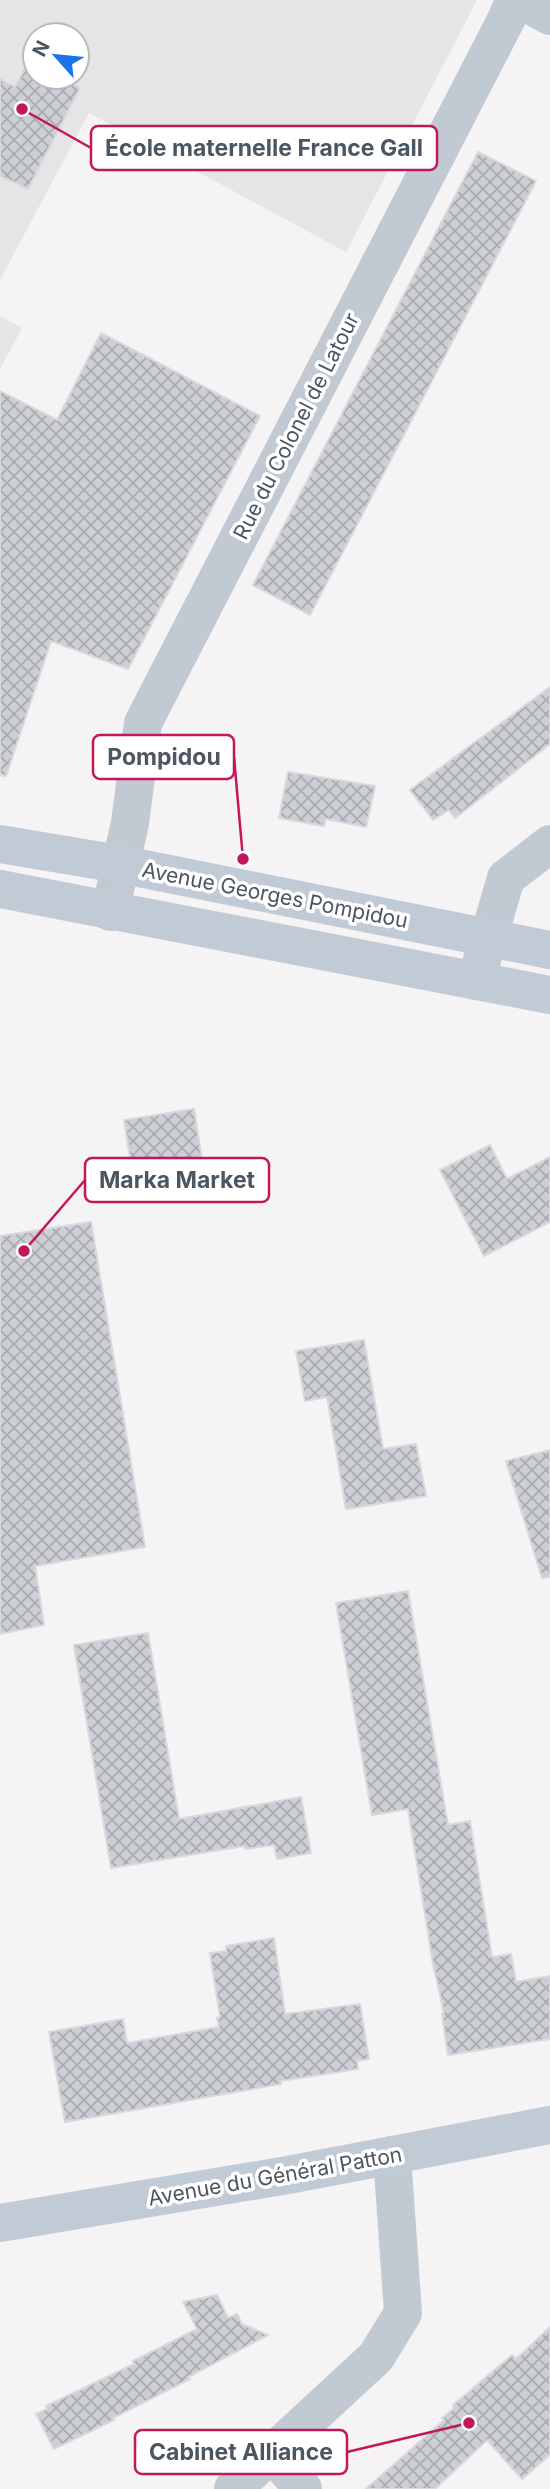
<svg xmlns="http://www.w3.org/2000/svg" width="550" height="2489" font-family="Inter,sans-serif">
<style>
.education{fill:#e6e4e5;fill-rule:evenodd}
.building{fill:url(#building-cross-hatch);stroke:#d7d9de;stroke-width:2}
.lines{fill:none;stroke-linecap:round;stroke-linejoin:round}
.minor{stroke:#c1cad2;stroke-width:38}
.secondary{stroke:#c1cbd6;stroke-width:38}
.labels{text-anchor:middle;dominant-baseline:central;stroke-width:7;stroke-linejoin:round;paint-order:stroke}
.street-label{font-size:21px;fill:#4a5661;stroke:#fff}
.leader{fill:none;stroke:#c2185b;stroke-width:2.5}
.callout-dot{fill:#c2185b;stroke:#fff;stroke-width:2.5}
.callout{fill:#fff;stroke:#c2185b;stroke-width:2.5}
.callout-label{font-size:23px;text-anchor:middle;font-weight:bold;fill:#4a5661}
</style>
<defs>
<pattern id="building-cross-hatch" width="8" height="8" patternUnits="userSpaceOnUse" patternTransform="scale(1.75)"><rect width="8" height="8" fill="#cdcfd5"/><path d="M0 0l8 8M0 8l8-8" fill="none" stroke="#a8abb0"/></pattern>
</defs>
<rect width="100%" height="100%" fill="#f5f3f3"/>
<path class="education" d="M0 0H477L346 252 89 113 0 280ZM35 35H77V77H35Z
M0 316 22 328 0 369Z"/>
<path class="building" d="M28 63 35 66V77H57L80 88 28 189 0 176V79L15 87Z
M478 152 536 181 310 615 253 585Z
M101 333 260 416 128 669 51 641 6 776 0 775V391L57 420Z
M550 687V744L455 818 449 810 433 820 410 790Z
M288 772 375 786 366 827 326 819 324 826 279 818Z
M194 1109 204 1172 134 1182 124 1120Z
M490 1145 507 1179 550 1157V1222L484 1256 440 1170Z
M91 1222 145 1547 35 1566 44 1625 0 1634V1236Z
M364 1340 383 1449 416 1444 426 1496 346 1509 327 1397 305 1401 296 1351Z
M550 1450V1577L542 1578 506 1461Z
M408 1591 448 1825 470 1821 492 1957 511 1954 516 1982 550 1976V2039L448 2055 442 2014 444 2013 433 1964 408 1809 372 1815 336 1603Z
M148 1633 179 1819 301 1797 311 1853 277 1859 274 1845 245 1849 244 1846 111 1868 74 1645Z
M274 1938 285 2014 360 2004 369 2059 357 2061 358 2069 281 2081V2084L65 2122 49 2032 123 2019 127 2043 219 2027 217 2018 220 2017 210 1953 226 1951V1946Z
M217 2295 228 2318 237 2314 242 2324 268 2335 188 2377 190 2379 113 2418 114 2420 54 2449 36 2414 47 2409 46 2406 134 2364 133 2361 197 2329 183 2302Z
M550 2327V2454L543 2461 522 2479 487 2440 435 2489H366L444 2420 442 2418 453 2409V2405L512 2355 516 2359Z"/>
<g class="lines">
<path class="minor" d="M520 0 550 16
M110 912 130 823 143 723 507 18 514 0
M476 981 506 878 550 844
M271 2452 303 2489
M233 2489 376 2357 403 2313 392 2155"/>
<path class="secondary" d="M0 844 119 864 550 950
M0 889 550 995
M0 2223 288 2175 550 2125"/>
</g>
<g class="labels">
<g class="street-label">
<text transform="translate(296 426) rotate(-63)">Rue du Colonel de Latour</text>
<text transform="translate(275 895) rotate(11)">Avenue Georges Pompidou</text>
<text transform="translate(275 2176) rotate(-10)">Avenue du Général Patton</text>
</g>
</g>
<path class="leader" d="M22 109L91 148M243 859L234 757M24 1251L85 1180M469 2423L347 2452"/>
<g class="callout-dot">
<circle cx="22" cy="109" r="7"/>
<circle cx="243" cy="859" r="7"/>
<circle cx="24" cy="1251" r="7"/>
<circle cx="469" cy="2423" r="7"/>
</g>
<g class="callout">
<rect x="91" y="126" width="346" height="44" rx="7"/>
<rect x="93" y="735" width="141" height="44" rx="7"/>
<rect x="85" y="1158" width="184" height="44" rx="7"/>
<rect x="135" y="2430" width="212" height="44" rx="7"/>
</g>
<g class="callout-label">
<text x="264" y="156">École maternelle France Gall</text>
<text x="164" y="765">Pompidou</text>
<text x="177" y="1188">Marka Market</text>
<text x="241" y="2460">Cabinet Alliance</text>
</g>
<g transform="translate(56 56) rotate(297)"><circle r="33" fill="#ffffff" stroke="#b7bbc0" stroke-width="2"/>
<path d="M0-5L12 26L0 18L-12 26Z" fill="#1a73e8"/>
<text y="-10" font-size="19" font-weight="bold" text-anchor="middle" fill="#4a5661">N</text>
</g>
</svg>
